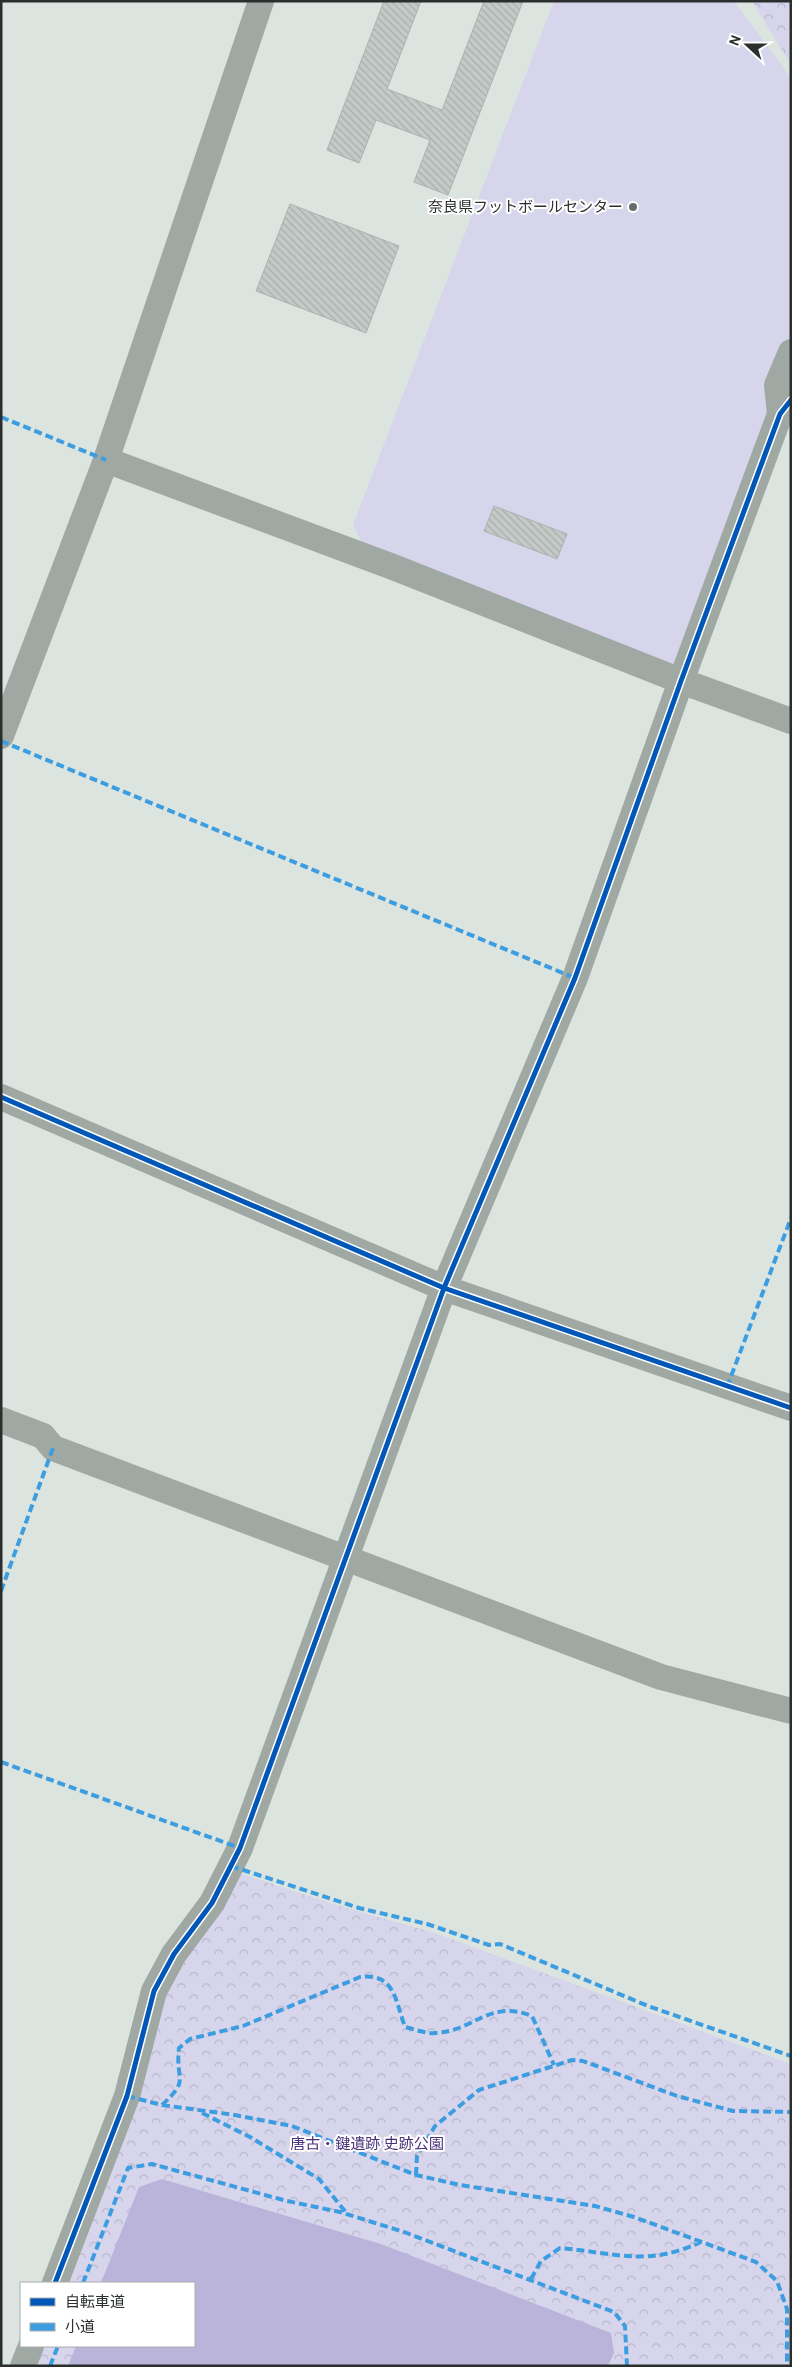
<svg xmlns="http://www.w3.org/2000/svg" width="792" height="2367" font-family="Cabin,'Noto Sans JP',sans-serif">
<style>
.park{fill:url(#park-crowns)}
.pitch{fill:#d6d5ec}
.water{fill:#bab4db}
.building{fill:url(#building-back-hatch);stroke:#acb1ae}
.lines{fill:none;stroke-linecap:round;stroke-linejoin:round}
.minor{stroke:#9fa8a3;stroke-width:26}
.quiet{stroke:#3d9de1;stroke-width:4;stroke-dasharray:8 4;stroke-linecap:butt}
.cycleway-casing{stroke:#fff;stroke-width:8}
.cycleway{stroke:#0057b8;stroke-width:5}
.poi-dot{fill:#686e6c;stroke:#fff;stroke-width:2}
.labels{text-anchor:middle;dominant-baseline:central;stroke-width:4;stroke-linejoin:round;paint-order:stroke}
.poi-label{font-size:15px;fill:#2a2f2d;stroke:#fff;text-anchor:end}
.park-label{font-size:15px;fill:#473278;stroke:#fff}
</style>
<defs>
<pattern id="park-crowns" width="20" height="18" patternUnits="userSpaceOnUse" patternTransform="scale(1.25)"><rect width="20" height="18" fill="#d6d5ec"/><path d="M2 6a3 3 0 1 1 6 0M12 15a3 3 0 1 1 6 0" fill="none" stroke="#b8b7cb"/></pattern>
<pattern id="building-back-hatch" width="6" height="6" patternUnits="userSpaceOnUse" patternTransform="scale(1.25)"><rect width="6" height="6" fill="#c4cac7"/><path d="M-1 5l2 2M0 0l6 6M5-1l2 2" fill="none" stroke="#a9aeab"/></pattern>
</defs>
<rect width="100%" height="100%" fill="#dce4e0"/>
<path class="park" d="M752 1H791V65Z
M236 1872 336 1905 435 1933 791 2064V2366H34L42 2346H194V2283H67L160 1994Z"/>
<path class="pitch" d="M554 1H734L791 78V337L769 388 774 412 674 665 362 543 353 525Z"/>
<path class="water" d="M162 2179 381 2244 611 2333 614 2353 608 2366H68L76 2346H194V2283H101L139 2187Z"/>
<path class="building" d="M384 1H421L387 89 442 110 484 1H523L448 195 414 182 430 140 376 120 359 163 327 150Z
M290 204 399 246 366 333 256 291Z
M494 506 567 534 557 559 484 531Z"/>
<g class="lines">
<path class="minor" d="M780 414 777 385 791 352
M106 460 393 567 681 681 791 721
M1 736 106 460 261 1
M1 1097 444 1288 791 1408
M1 1420 43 1436 53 1448 661 1677 791 1711
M55 2283 127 2096 154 1991 174 1954 212 1903 240 1848 444 1288 575 978 681 681 780 414 791 400
M23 2366 31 2346"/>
<path class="quiet" d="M1 417 106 460
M1 741 575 978
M727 1387 791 1218
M1 1591 53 1448
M1 1762 240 1848
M231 1866 359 1908 427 1924 489 1945 500 1944 648 2006 791 2056
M127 2096 162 2105 235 2115 292 2126 416 2175 460 2185 595 2206 634 2217 756 2262 777 2281 787 2309V2366
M162 2105C191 2078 175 2082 179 2048L190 2039 243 2026 360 1977C395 1973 395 2000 405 2027 414 2029 426 2034 436 2033 474 2031 489 1999 532 2016L554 2065
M202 2113 250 2137 319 2179 348 2215
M416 2175 417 2156 435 2126 479 2090 572 2060 583 2061 677 2096 733 2111 791 2112
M531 2279 541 2261 560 2248C616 2253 647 2267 701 2242
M83 2283 128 2168 152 2164 287 2201 340 2212 404 2232 614 2312 625 2326 627 2366
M50 2366 58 2346"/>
<defs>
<path id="cycleway" d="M1 1097 444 1288 791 1408
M55 2283 127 2096 154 1991 174 1954 212 1903 240 1848 444 1288 575 978 681 681 780 414 791 400"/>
</defs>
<use href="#cycleway" class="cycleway-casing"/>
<use href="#cycleway" class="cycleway"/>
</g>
<circle class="poi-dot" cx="633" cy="207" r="5"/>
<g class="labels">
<g class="poi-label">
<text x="623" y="207">奈良県フットボールセンター</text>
</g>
<g class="park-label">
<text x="367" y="2144">唐古・鍵遺跡 史跡公園</text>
</g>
</g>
<rect width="792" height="2367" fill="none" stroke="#2a2f2d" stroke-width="5"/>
<rect x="20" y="2282" width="175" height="65" fill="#ffffff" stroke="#aaacab"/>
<rect x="30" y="2298" width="25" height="8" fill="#0057b8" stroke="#aaacab"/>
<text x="65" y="2307" font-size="15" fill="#2a2f2d">自転車道</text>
<rect x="30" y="2323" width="25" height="8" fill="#3d9de1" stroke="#aaacab"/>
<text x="65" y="2332" font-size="15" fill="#2a2f2d">小道</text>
<g transform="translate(747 45) rotate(291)" stroke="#ffffff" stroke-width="4" paint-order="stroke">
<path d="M0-4L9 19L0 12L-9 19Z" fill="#2a2f2d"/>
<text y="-8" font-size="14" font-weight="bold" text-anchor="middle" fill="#2a2f2d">N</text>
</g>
</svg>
